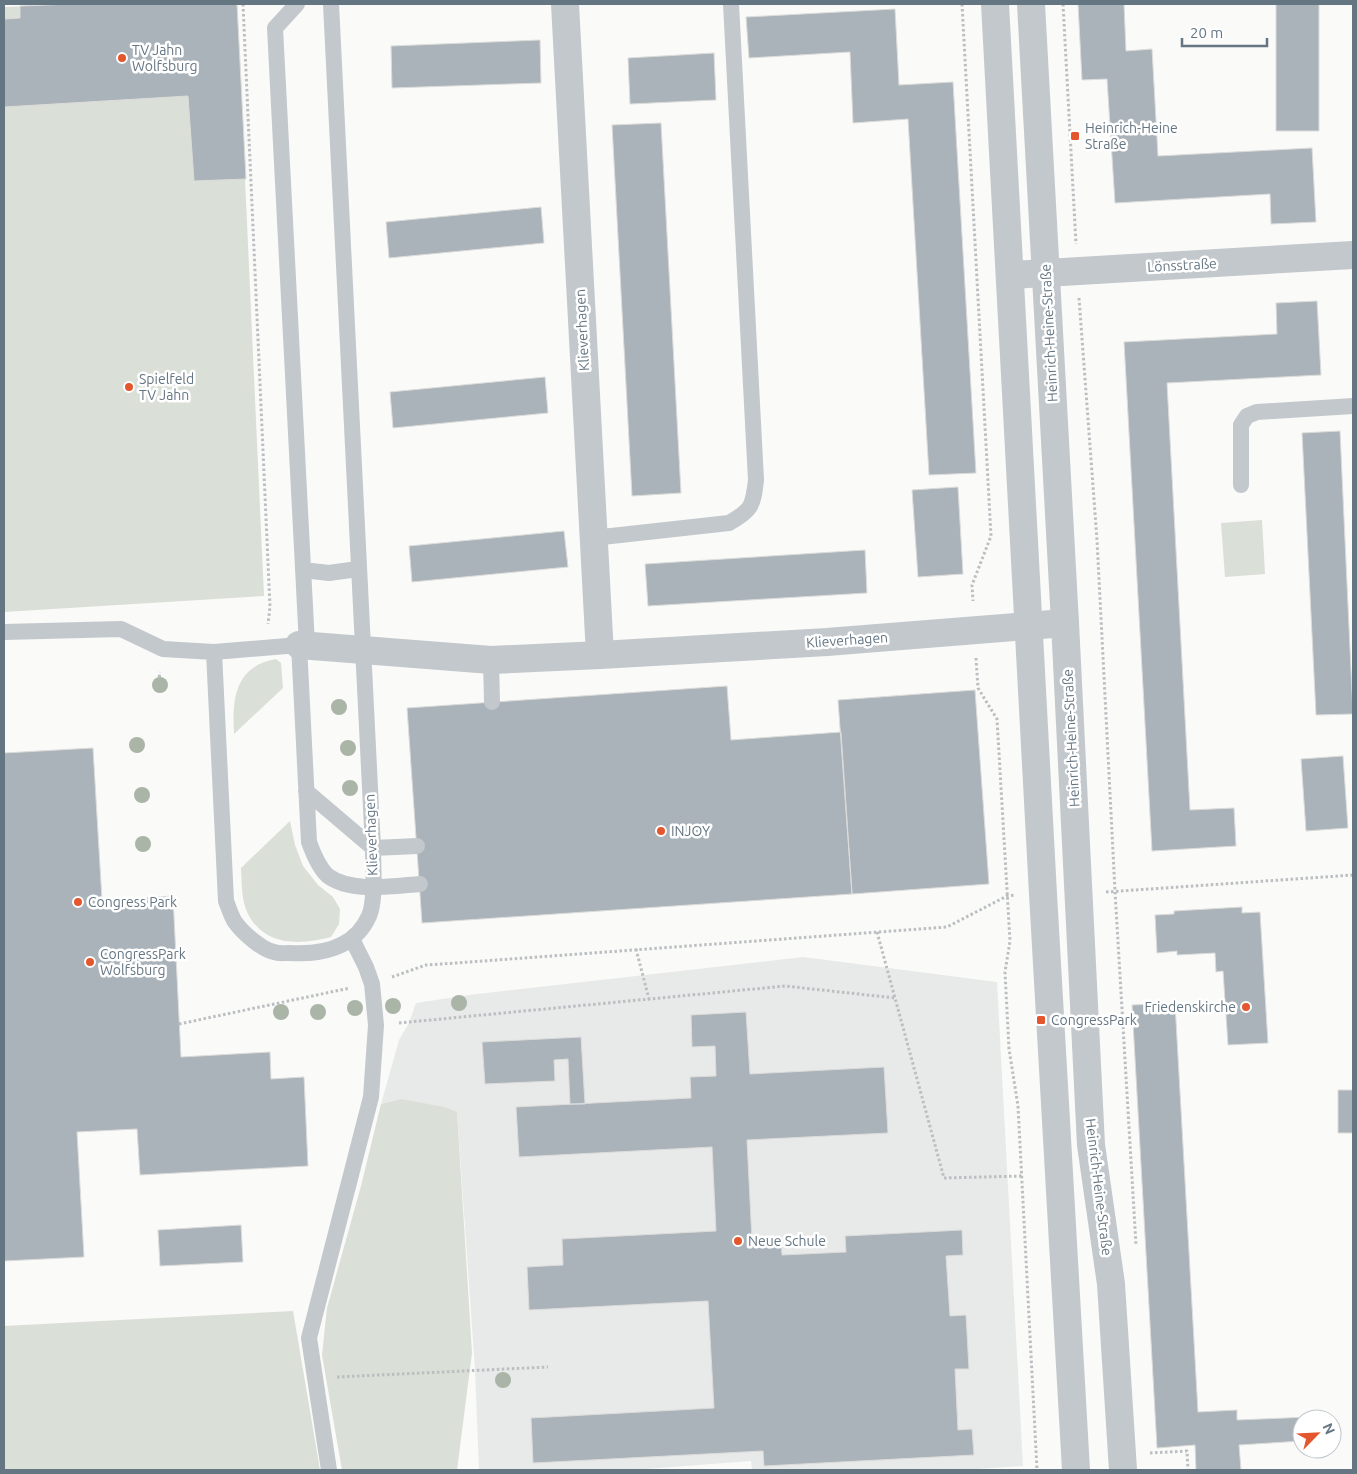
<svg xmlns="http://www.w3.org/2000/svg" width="1357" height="1474" font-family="Ubuntu,sans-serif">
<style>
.built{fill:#e8e9e9}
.green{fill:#dadfd7}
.building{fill:#aab3b9;stroke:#dcdcda}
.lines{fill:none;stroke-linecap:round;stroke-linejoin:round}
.path{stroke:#bbbfc2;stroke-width:3;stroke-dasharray:2.5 2.5;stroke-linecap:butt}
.service{stroke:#c3c8cc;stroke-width:16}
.minor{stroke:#c3c8cc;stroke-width:28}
.tertiary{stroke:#c3c8cc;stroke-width:28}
.tree{fill:#aab4a7}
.poi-dot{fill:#e4572e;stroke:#fff;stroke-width:2}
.labels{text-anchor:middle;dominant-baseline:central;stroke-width:5;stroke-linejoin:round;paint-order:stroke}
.poi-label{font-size:14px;fill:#657683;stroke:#fff;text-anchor:start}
.street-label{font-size:14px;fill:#657683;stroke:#fff}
</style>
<rect width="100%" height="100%" fill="#fafaf8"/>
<path class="built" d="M803 957 997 982 1023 1466 964 1470H752L751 1461 633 1470H479L475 1370 457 1112 401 1099 381 1104 399 1040 409 1023 416 1003 469 995Z"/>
<path class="green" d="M75 4H237L264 596 4 612V7Z
M1262 520 1265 574 1225 577 1221 523Z
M276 659 281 663 283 688 234 734C232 699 235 666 276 659Z
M290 821 295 845 303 866 318 885 333 897 340 909 339 924 331 937C300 945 265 947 248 914 241 900 242 883 241 868Z
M401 1099 444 1107 457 1112 472 1353 457 1470H342L322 1355 327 1308 361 1186 381 1104Z
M293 1311 320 1470H4V1326Z"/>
<path class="building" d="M73 4H237L246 179 194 181 188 96 4 107V19L20 18V6Z
M1078 4H1124L1126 51 1152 49 1158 156 1312 148 1316 222 1271 224 1270 194 1115 203 1107 79 1082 80Z
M1276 4H1319V131H1276Z
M895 9 899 85 953 82 976 473 929 475 908 119 853 123 850 52 749 58 746 17Z
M540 40 541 83 392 88 391 46Z
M714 53 716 100 630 104 628 58Z
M661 123 681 493 632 496 612 125Z
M541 207 544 243 389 258 386 222Z
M1317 301 1321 375 1167 383 1190 810 1234 808 1236 846 1152 851 1124 342 1277 334 1276 303Z
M545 377 548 413 393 428 390 392Z
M1340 431 1353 714 1316 715 1302 433Z
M958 487 963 574 918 577 912 490Z
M564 531 568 567 412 582 409 546Z
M865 550 867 593 648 606 645 564Z
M727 686 731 740 841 732 852 894 422 923 407 708Z
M975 690 989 884 852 894 838 700Z
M93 748 102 900 173 896 181 1057 270 1052 271 1079 304 1077 308 1166 140 1175 137 1129 77 1132 84 1257 4 1261V753Z
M1343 756 1348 828 1306 831 1301 759Z
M1242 907V913L1260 912 1268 1043 1228 1045 1223 971 1216 972 1215 953 1177 955V951L1157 953 1155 915 1174 914V911Z
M1175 1003 1198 1412 1237 1410V1420L1309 1417V1419H1302V1441L1239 1445 1241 1470H1196L1195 1445 1157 1448 1132 1005Z
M746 1012 750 1074 884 1067 888 1133 747 1140 752 1241 781 1239 782 1255 846 1252 845 1236 962 1230 963 1255 946 1256 950 1316 966 1315 969 1369H955L958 1430 972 1429 974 1455 764 1466 763 1451 533 1463 531 1418 714 1408 708 1301 529 1310 527 1267 563 1265 562 1239 716 1231 712 1147 519 1157 516 1107 691 1098 690 1077 716 1076 715 1046 692 1047 691 1015Z
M581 1037 585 1104H570L568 1059 554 1060 555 1081 485 1084 482 1042Z
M1338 1090H1353V1133H1338Z
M241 1225 243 1262 160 1266 158 1230Z"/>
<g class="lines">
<path class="path" d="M243 4 270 607 268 624
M962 4 991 536 972 585 973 601
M1063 4 1076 244
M1079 298 1097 540 1115 891 1136 1245
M976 658 978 688 997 719 1010 941 1005 972 1009 1049 1018 1106 1037 1470
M157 692 160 672
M1106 892 1353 875
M877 932 944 1178 1022 1176
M636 949 649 999
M392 977 426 965 456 963 947 927 1007 896 1015 895
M399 1023 785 986 895 998
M179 1024 350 988
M337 1377 548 1367
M1150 1453 1187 1451 1188 1470"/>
<path class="service" d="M297 4 275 28 307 645
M1241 485V425L1247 416 1257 412 1353 406
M593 538 729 523C752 510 753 506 756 480L731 4
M303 570 329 573 358 569
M4 632 121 629 163 649 214 652 299 645 309 842C313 853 319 868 328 876 351 893 393 886 420 884
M214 652 226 901C229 908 231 916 235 922 242 932 262 950 274 952 279 954 284 953 289 953 321 955 355 948 369 916 376 901 373 865 373 848L331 4
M491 660 492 702
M306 791 373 848 417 846
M329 1470 309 1338 371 1097 376 1025 372 984 366 967 352 939"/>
<path class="minor" d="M565 4 600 655
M1010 275 1353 255
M299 645 491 660 600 655 827 642 1065 623"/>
<path class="tertiary" d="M995 4 1043 894 1076 1470
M1031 4 1065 623 1091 1145 1111 1284 1123 1470"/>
</g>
<g class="tree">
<circle cx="160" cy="685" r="8"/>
<circle cx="339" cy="707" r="8"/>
<circle cx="137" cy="745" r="8"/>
<circle cx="348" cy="748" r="8"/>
<circle cx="350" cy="788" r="8"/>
<circle cx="142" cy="795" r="8"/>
<circle cx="143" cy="844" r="8"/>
<circle cx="459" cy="1003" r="8"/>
<circle cx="393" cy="1006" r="8"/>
<circle cx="355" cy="1008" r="8"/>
<circle cx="281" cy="1012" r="8"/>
<circle cx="318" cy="1012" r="8"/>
<circle cx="503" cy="1380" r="8"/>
</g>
<g class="poi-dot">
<circle cx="122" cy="58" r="5"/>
<rect x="1070" y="131" width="10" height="10" rx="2.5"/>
<circle cx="129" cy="387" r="5"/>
<circle cx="661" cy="831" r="5"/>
<circle cx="78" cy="902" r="5"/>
<circle cx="90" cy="962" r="5"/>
<circle cx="1246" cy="1007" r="5"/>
<rect x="1036" y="1015" width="10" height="10" rx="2.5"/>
<circle cx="738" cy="1241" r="5"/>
</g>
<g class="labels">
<g class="poi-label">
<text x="132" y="50">TV Jahn<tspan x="132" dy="16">Wolfsburg</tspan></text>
<text x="1085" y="128">Heinrich-Heine<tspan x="1085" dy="16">Straße</tspan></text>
<text x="139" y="379">Spielfeld<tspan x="139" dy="16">TV Jahn</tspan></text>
<text x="671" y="831">INJOY</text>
<text x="88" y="902">Congress Park</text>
<text x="100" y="954">CongressPark<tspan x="100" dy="16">Wolfsburg</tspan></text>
<text x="1236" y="1007" text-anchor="end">Friedenskirche</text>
<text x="1051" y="1020">CongressPark</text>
<text x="748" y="1241">Neue Schule</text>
</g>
<g class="street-label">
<text transform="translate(1182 265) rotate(-3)">Lönsstraße</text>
<text transform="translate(582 330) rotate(-93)">Klieverhagen</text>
<text transform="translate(1049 333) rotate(-93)">Heinrich-Heine-Straße</text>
<text transform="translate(847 640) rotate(-4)">Klieverhagen</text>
<text transform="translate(1071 738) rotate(-93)">Heinrich-Heine-Straße</text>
<text transform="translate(371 835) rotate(-92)">Klieverhagen</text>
<text transform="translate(1099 1187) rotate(83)">Heinrich-Heine-Straße</text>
</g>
</g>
<rect width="1357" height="1474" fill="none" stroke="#657683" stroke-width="10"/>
<g transform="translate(1317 1434) rotate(66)"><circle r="24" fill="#ffffff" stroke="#c1c8cd"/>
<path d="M0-4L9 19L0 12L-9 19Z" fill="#e4572e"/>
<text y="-8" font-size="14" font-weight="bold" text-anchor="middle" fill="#657683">N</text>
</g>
<path d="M1182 38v8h85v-8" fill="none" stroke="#657683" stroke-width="2.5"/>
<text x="1190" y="38" font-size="15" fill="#657683" stroke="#ffffff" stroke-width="4" paint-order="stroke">20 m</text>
</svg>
